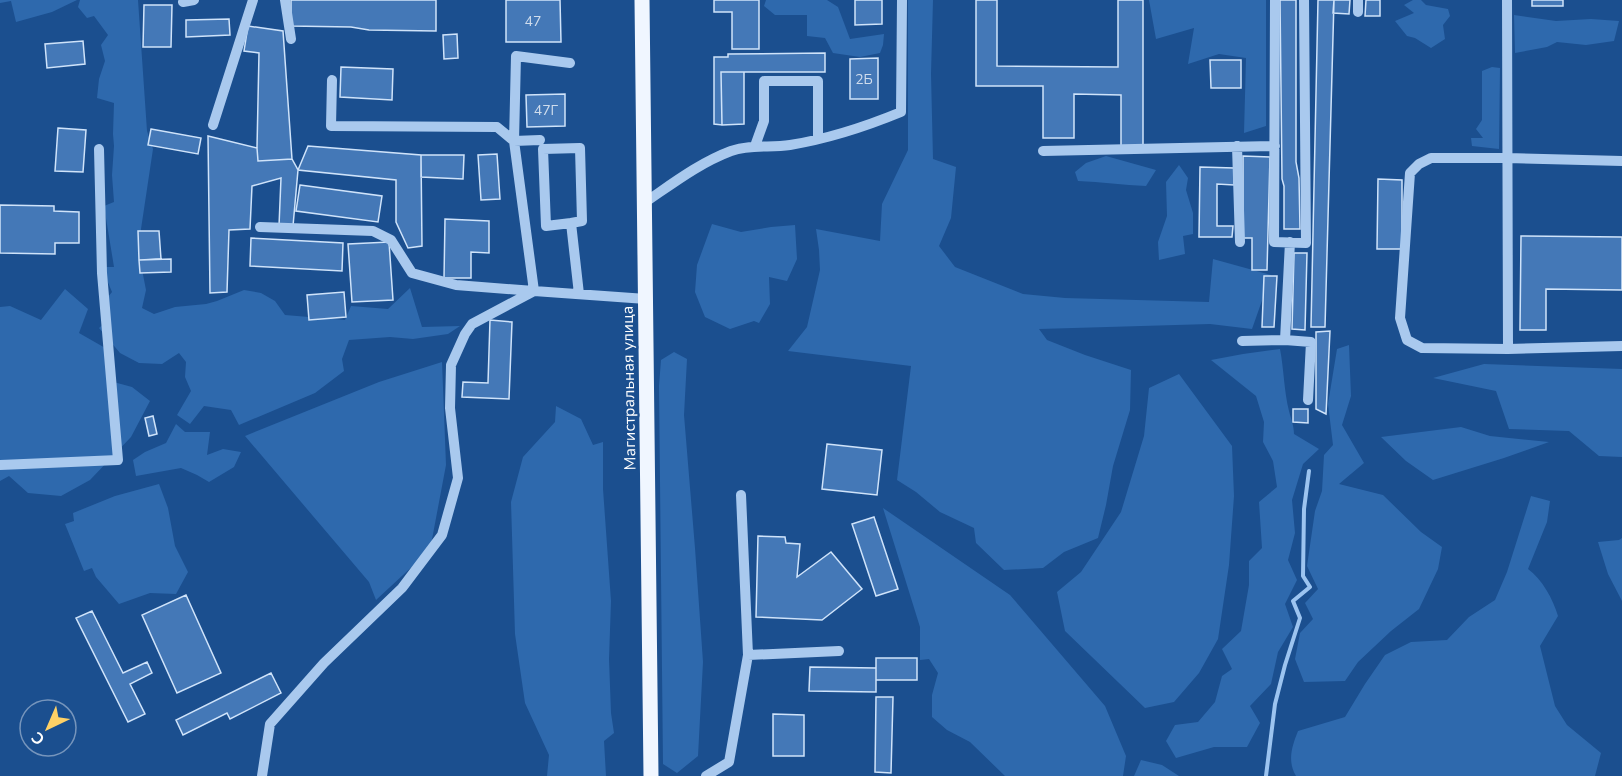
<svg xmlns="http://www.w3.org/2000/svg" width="1622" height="776" font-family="'Nunito Sans',sans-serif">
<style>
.green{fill:#2e69ad}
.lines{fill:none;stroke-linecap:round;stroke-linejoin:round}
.stream{stroke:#9cc4f0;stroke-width:4}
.building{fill:#4478b7;stroke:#cfe3fa;stroke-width:1.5}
.minor{stroke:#a9c9ee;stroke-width:10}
.major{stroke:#f0f6ff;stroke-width:15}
.labels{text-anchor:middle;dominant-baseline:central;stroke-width:4.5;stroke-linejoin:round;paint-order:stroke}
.number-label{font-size:14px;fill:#d0dded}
.street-label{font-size:16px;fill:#fff;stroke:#1b4f8f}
</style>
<rect width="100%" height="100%" fill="#1b4f8f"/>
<path class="green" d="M0 0H77L52 12 16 22 11 1 0 3Z
M80 0H138L147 131 153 149 138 249 146 290 142 308 154 314 175 307 206 304 217 301 244 290 261 293 275 301 285 315 345 320 351 306 388 309 410 288 422 327 460 326 448 334 413 339 390 337 349 340 342 359 344 371 315 393 239 425 231 410 204 406 190 424 177 415 191 391 185 377 186 362 179 353 162 364 139 363 120 353 99 328 108 320 104 302 112 292 107 280 106 267H114L104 206 114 202 112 175 114 146 113 134 114 103 97 98 99 79 105 61 101 45 108 35 94 16 87 18 78 7Z
M766 0H827L838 7 850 39 884 34 883 45 880 53 860 57 833 53 825 38 807 36V15H775L764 6Z
M908 0H933L931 74 933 159 956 167 951 218 939 246 955 267 1023 294 1065 298 1209 302 1213 259 1271 275 1252 329 1210 324 1039 329 1047 340 1085 355 1131 370 1130 410 1113 466 1106 505 1098 538 1064 552 1043 568 1004 570 976 543 974 528 940 512 916 492 897 480 911 366 788 351 807 327 820 270 819 250 816 229 880 241 882 204 908 150Z
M1149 0H1266V126L1244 133 1246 58 1219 54 1188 64 1194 28 1156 39Z
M1413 0H1421L1426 5 1448 9 1450 16 1443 25 1445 39 1431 48 1415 38 1407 36 1395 21 1414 13 1404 5Z
M1514 15 1556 21 1591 19 1619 21 1614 41 1586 45 1557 42 1547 47 1515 53Z
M1492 67 1500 68 1499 149 1472 146 1471 138H1483L1476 129 1482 120V71Z
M1106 156 1156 170 1146 186C1123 185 1101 182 1078 181L1075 172 1086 163Z
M1179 165 1188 178 1186 190 1193 213V234L1183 236 1185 254 1159 260 1158 242 1167 216 1166 182Z
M712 224 741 232 771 227 795 225 797 259 787 281 769 277 770 304 759 323 754 321 730 329 705 317 695 292 697 265Z
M65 289 88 309 79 333 114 353 110 381 132 387 150 401 131 437 90 480 61 496 28 493 9 476 0 481V307L10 306 41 320Z
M1349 345 1351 396 1342 425 1364 463 1339 484 1383 495 1421 532 1442 547 1438 569 1419 609 1391 631 1358 662 1345 681 1304 682 1295 659 1300 633 1313 619 1305 603 1318 589 1307 566 1315 511 1322 491 1324 455 1333 445 1328 404 1337 349Z
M1280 349C1284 370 1284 391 1289 411 1291 419 1294 426 1294 434L1319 449 1303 464 1292 500 1295 533 1288 560 1297 580 1285 604 1293 627 1278 652 1271 684 1250 706 1260 723 1247 747H1214L1176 758 1166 741 1175 725 1198 722 1215 702 1222 676 1232 669 1222 649 1241 631 1249 585V561L1262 548 1259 502 1277 487 1273 461 1263 442 1264 422 1256 396 1211 360 1243 354Z
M674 352 687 359 684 415 695 548 703 662 698 756 677 773 663 764 659 386 661 360Z
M442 362 446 465 430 550 376 600 369 582 245 436 379 382Z
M1484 364 1622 369V457L1599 456 1569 431 1509 429 1496 391 1433 378Z
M1179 374 1232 446 1234 496 1229 565 1218 639 1199 673 1174 702 1145 708 1065 631 1057 592 1081 572 1121 512 1144 436 1149 388Z
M556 406 581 419 593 445 603 442V489L611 601 609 659 611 713 614 733 604 741 606 776H547L549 755 525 703 515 634 511 502 523 457 555 422Z
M176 424 185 432H210L207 455 223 449 241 452 234 467 209 482 197 475 181 468 136 476 133 460 145 452 166 443Z
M1461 427 1490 436 1549 442 1504 458 1433 480 1406 461 1381 437Z
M159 484 168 508 175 546 188 572 176 594 150 593 119 604 96 577 92 568 84 571 65 524 74 521 73 513 115 496Z
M1531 496 1550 501 1547 522 1528 569C1542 579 1553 599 1558 616L1540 646 1555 706 1567 725 1601 753 1595 776H1296C1287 761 1292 746 1298 731L1345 717 1365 684 1385 655 1411 642 1447 640 1469 617 1495 600 1507 572Z
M883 508 1010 595 1105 706 1126 756 1123 776H1005L970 742 947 730 932 717V695L938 673 929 659 920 660V627Z
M1622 538V601L1608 574 1598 542 1619 540Z
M1141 760 1162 765 1179 776H1134Z"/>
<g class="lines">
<path class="stream" d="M1266 776 1275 704 1285 665 1300 618 1293 601 1310 587 1303 576 1304 509 1309 471"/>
</g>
<path class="building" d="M291 0H436V31L369 30 351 27 291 26Z
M506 0H560L561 42H506Z
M714 0H759V49H732V12H714Z
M855 0H882V24L855 25Z
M976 0H997V66L1118 67V0H1143V146H1121V95L1074 94V138H1043V86H976Z
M1280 0H1296V162L1299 178 1300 229H1284V186L1282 179Z
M1318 0H1334L1325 327H1311Z
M1334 0H1350L1349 14 1333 13Z
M1366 0H1380V16H1365Z
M1532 0H1563V6H1532Z
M144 5H172L171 47H143Z
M229 19 230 35 186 37V20Z
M248 26 283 31 292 159 258 161 257 148 259 53 244 51Z
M457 34 458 58 444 59 443 35Z
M83 41 85 64 47 68 45 44Z
M825 53V72H721L722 125 714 124V57H728V54Z
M878 58V99H850V59Z
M1210 60H1241V88H1211Z
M341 67 393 69 392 100 340 97Z
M721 72H744V124L722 125Z
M565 94V126L527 127 526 95Z
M58 128 86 130 83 172 55 171Z
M151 129 201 138 198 154 148 145Z
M208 136 257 148 258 161 292 159 298 170 293 226H279L281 178 252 186 250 229 229 230 227 292 210 293Z
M308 146 421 155 422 246 408 248 396 222V180L298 170Z
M497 154 500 199 481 200 478 155Z
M421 155H464L463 179 421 177Z
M1243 156 1270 157 1267 270H1252V238H1243Z
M1200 167 1234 168V185L1217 184V226H1233L1232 237H1199Z
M1378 179 1402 180V249H1377Z
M300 185 382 196 378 222 296 211Z
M0 205 54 206V211L79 212V243H55V254L0 253Z
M445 219 489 221V253L471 252V278H444Z
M138 231H159L161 259 139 260Z
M1521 236 1622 237V290L1546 289V330H1520Z
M251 238 343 243 342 271 250 266Z
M389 242 393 300 352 302 348 244Z
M1294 253H1307L1305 330 1292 329Z
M171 259V272L140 273 139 260Z
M1264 276H1277L1274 327H1262Z
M344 292 346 317 309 320 307 295Z
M490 320 512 322 509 399 462 397 463 382 488 383Z
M1330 331 1326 414 1316 409V332Z
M1293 409H1308V423L1293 422Z
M153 416 157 434 149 436 145 418Z
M827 444 882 450 877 495 822 489Z
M874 517 898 589 876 596 852 524Z
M758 536 785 537 786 543 800 544 797 577 831 552 862 589 822 620 756 617Z
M186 595 221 673 177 693 142 615Z
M92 611 123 673 147 662 152 673 130 684 145 714 128 722 76 618Z
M876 658H917V680H876Z
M810 667 876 668V692L809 691Z
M271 673 281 693 230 719 227 713 183 735 176 720Z
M876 697H893L891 773 875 772Z
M773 714 804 715V756H773Z"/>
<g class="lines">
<path class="minor" d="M285 0 291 39
M1275 0 1274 242 1306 243 1304 0
M1358 0V12
M1507 0 1508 349
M183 2 194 0
M213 125 253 0
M540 140 514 141 516 56 570 63
M755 146 764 121V81H818V139
M1237 146 1240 242
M1043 151 1275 146
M1622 161 1507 158H1431L1419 164 1410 173 1400 318 1407 340 1422 348 1508 349 1622 346
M644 203C672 184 699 163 731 151 751 144 770 148 790 145 827 139 867 126 901 112L902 0
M571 223 582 221 580 148 543 149 546 226 571 223 579 294
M260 227 373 231 391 240 412 273 456 285 534 291 514 141 497 127 331 126 332 80
M1290 242 1285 340 1311 342 1308 400
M1242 341 1285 340
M0 465 118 460 102 273 99 149
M741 495 748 655
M262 776 270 724 324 663 402 588 442 535 458 478 450 408 451 365 465 334 472 324 534 291 646 299
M706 776 729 762 748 655 839 651"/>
<path class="major" d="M642 0 651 776"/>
</g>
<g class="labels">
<g class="number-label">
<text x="533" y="21">47</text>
<text x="864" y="79">2Б</text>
<text x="546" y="110">47Г</text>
</g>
<g class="street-label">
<text transform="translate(629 388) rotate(-91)">Магистральная улица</text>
</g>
</g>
<g transform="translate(48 728) rotate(224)"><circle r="28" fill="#1b4f8f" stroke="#7695bc" stroke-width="1.5"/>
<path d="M0-4.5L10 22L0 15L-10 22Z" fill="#ffd166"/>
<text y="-9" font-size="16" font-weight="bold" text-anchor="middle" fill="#ffffff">С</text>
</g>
</svg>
